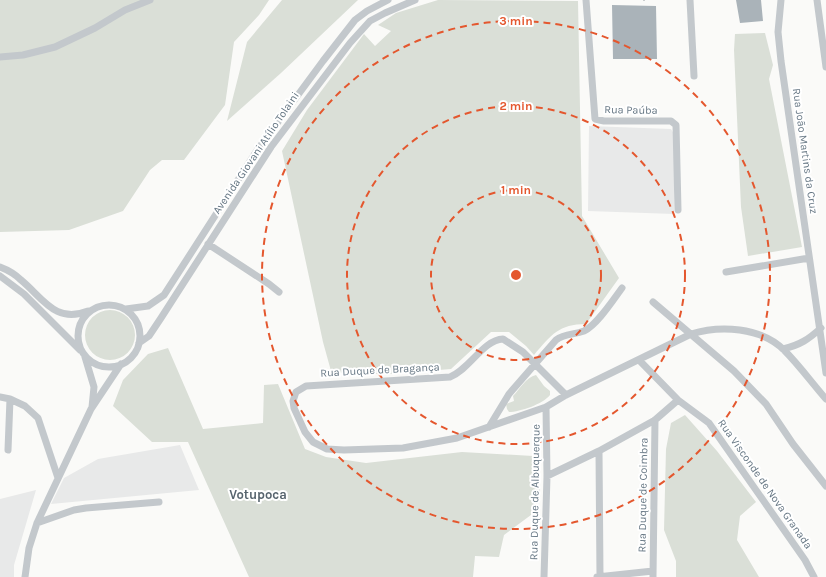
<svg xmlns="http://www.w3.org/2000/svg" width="826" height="577" font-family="Karla,sans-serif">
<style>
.built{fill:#e8e9e9}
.green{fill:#dadfd7}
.building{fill:#aab3b9}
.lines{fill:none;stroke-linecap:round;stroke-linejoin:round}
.path{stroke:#bbbfc2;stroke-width:1.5;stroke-dasharray:2 2;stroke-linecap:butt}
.minor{stroke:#c3c8cc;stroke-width:7}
.ring{fill:none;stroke:#e4572e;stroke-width:2;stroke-dasharray:7 5}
.labels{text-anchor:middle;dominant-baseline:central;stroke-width:4;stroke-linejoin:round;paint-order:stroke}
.street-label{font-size:11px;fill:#657683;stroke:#fff}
.quarter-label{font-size:13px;font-weight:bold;fill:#57646e;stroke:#fff}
.centre{fill:#e4572e;stroke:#fff;stroke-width:2}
.ring-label{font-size:12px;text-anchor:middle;font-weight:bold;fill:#e4572e;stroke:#fff;stroke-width:4;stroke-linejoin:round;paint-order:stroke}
</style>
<rect width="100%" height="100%" fill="#fafaf8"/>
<path class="built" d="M589 126 671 129 674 134V214L588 211Z
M180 445 199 490 51 504 64 478 98 459Z
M36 490 14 565V577H0V499Z"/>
<path class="green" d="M0 0H269L259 15 234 42 225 105 184 160H162L150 170 123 211 69 230 0 232Z
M282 0H358L281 73 227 121 247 42Z
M438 0 578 1 582 216 619 278 586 324C559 324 551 335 534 355L526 346 509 332H491L451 369 390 374H350L331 371 323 342 282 151 307 110 364 34 375 46 391 31 378 25 396 13Z
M765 33 773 65 769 79 802 247 748 256 741 207 734 50 735 34Z
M85 335a25 25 0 1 1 50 0a25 25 0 1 1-50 0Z
M168 348 203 429 263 423 264 385 278 384 305 449 326 457 366 463 462 452 533 456 540 490 535 512 504 535 499 557 475 556 473 577H249L188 442H152L113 406 123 380 148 354Z
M536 375 544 386 550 391V395C543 404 520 412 509 412L507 409 506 404 514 401 513 396C520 389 526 377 536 375Z
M685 415 717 451 756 502 740 516 737 540 759 577H676V561L664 530 666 449 671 423Z"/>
<path class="building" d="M736 0H761L763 21 740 23Z
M612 5 656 6 657 59H613Z"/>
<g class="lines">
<path class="path" d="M644 0V1"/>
<path class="minor" d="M586 0 595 119 604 121H671L676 125 678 210
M690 0 694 76
M781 0 778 32 781 61 826 373
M817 0 826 67
M0 57 23 55 55 47 95 28 125 10 150 0
M208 244 269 284 279 292
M0 267C8 270 15 274 21 280 43 298 55 324 88 311
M726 272 809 258
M0 276 24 294 80 350
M653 302 734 371 766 404 793 444 826 486
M78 336a31 31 0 1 1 62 0a31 31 0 1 1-62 0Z
M126 309 148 306 164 295 258 149 323 61 355 20 367 11 388 0
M139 343 149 336 161 318 271 147 350 43 370 21 385 13 415 0
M783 349C800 345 809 339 821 328
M85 357 94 387 92 407
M639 360 678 400 709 423 805 560 814 577
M566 395 523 352 503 339C483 340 470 369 450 377L306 386 296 392 293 401 294 408 305 432 313 442 327 449 344 450 403 448 457 438 546 407 566 395 691 334C720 325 761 327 784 350 799 365 812 383 826 399
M0 397 10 399 25 406 38 418 58 478
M489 427 509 394 556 340C565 333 574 335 584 331 597 325 613 300 622 288
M8 450 10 399
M599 451 600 577
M547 476 599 451 655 420 678 400
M37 523 74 510 86 508 159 502
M25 577 29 548 37 523 91 409 121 364
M544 577 547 476 546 407
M597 577 653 571
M653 577 655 420"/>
</g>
<g class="ring">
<circle cx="516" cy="275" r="85"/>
<circle cx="516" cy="275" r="169"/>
<circle cx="516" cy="275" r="254"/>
</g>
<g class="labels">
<g class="street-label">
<text transform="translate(631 110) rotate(1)">Rua Paúba</text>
<text transform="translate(805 151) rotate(82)">Rua João Martins da Cruz</text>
<text transform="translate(256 153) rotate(-56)">Avenida Giovani Atílio Tolaini</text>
<text transform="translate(380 370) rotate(-3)">Rua Duque de Bragança</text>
<text transform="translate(765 484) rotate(55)">Rua Visconde de Nova Granada</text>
<text transform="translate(535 492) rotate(-89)">Rua Duque de Albuquerque</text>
<text transform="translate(643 495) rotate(-89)">Rua Duque de Coimbra</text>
</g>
<g class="quarter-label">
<text x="258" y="494">Votupoca</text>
</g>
</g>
<circle cx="516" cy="275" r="6" class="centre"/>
<g class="ring-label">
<text x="516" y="25">3 min</text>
<text x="516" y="110">2 min</text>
<text x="516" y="194">1 min</text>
</g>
</svg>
